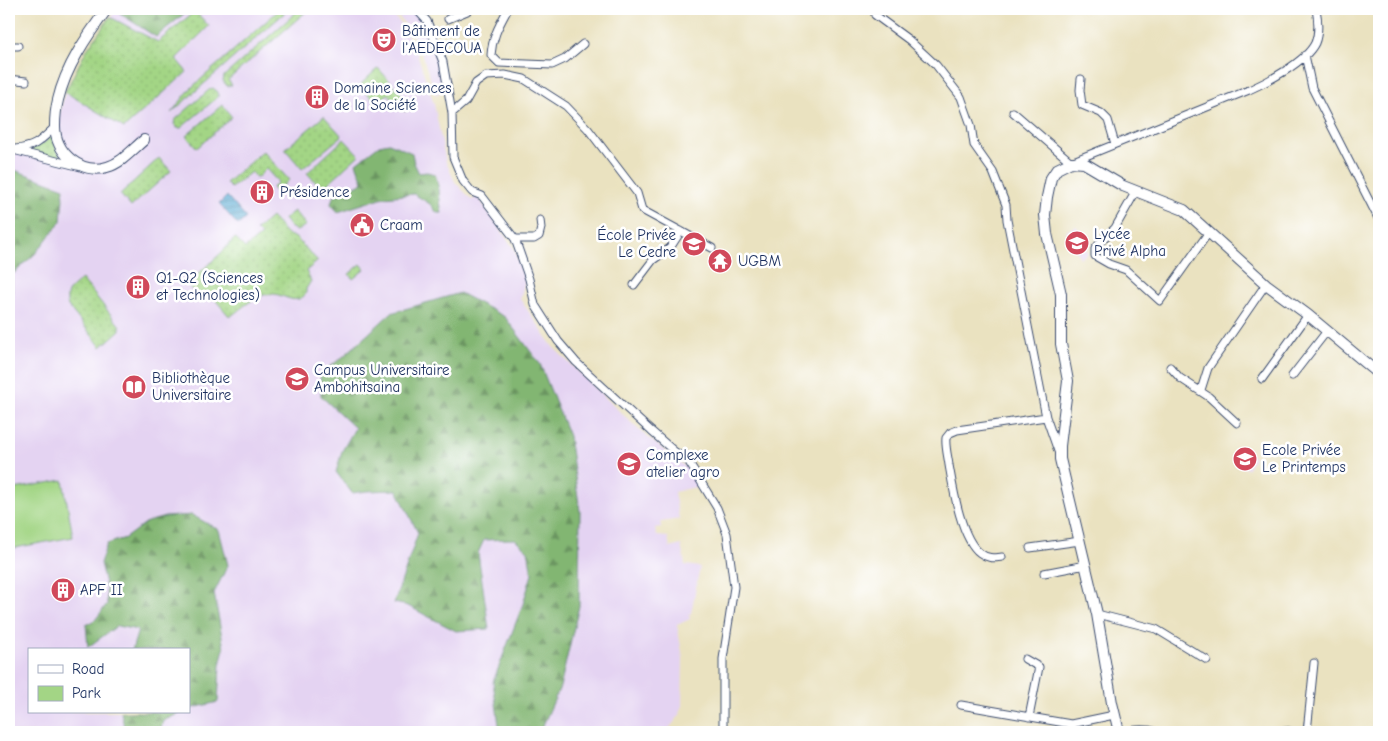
<svg xmlns="http://www.w3.org/2000/svg" width="1388" height="741" font-family="'Comic Neue',sans-serif">
<style>
.built{fill:#e4d3f2;fill-rule:evenodd}
.green{fill:url(#green-dots);stroke:#5f8272}
.forest{fill:url(#forest-firs);stroke:#4e7268}
.pitch{fill:#a3d585;stroke:#5f8272}
.water{fill:url(#water-rules);stroke:#396c98}
.lines{fill:none;stroke-linecap:round;stroke-linejoin:round}
.street-casing{stroke:#3a4a6d;stroke-width:9}
.secondary-casing{stroke:#3a4a6d;stroke-width:12}
.street{stroke:#fff;stroke-width:7}
.secondary{stroke:#fff;stroke-width:10}
.labels{text-anchor:middle;dominant-baseline:central;stroke-width:5;stroke-linejoin:round;paint-order:stroke}
.poi-label{font-size:15px;fill:#1b2f5e;stroke:#fff;text-anchor:start}
</style>
<defs>
<pattern id="green-dots" width="8" height="8" patternUnits="userSpaceOnUse" patternTransform="scale(1.25)"><rect width="8" height="8" fill="#a3d585"/><path d="M2 2h.1M6 6h.1" fill="none" stroke="#8cb775" stroke-width="1.8" stroke-linecap="round"/></pattern>
<pattern id="forest-firs" width="22" height="20" patternUnits="userSpaceOnUse" patternTransform="scale(1.25)"><rect width="22" height="20" fill="#82b672"/><path d="M5 1l3.5 6h-7zM16 11l3.5 6h-7z" fill="#6a9461"/></pattern>
<pattern id="water-rules" width="6" height="5" patternUnits="userSpaceOnUse" patternTransform="scale(1.25)"><rect width="6" height="5" fill="#57a9d2"/><path d="M0 2.5h6" fill="none" stroke="#478aae"/></pattern>
</defs>
<rect width="100%" height="100%" fill="#fff"/>
<filter id="ink" filterUnits="userSpaceOnUse"><feTurbulence type="fractalNoise" baseFrequency=".02" numOctaves="2"/><feDisplacementMap in="SourceGraphic" scale="10" xChannelSelector="R" yChannelSelector="G"/><feConvolveMatrix kernelMatrix="1 2 1 2 8 2 1 2 1" color-interpolation-filters="sRGB"/></filter>
<filter id="wash" filterUnits="userSpaceOnUse"><feTurbulence type="fractalNoise" baseFrequency=".0096" numOctaves="4" result="noise"/><feDisplacementMap in="SourceGraphic" scale="20" xChannelSelector="R" yChannelSelector="G"/><feGaussianBlur stdDeviation="1.12" result="paint"/><feColorMatrix in="noise" values="0 0 0 0 0 0 0 0 0 0 0 0 0 0 0 0 0 1.4 0 .05"/><feComposite in="paint" operator="in"/></filter>
<g filter="url(#wash)">
<rect width="100%" height="100%" fill="#eae2c0"/>
<path class="built" d="M117 9H386L400 22 416 50 434 104 446 162 455 182 472 200 478 197 514 249 525 281 520 299 553 347 641 432 687 468 700 486 674 492 679 519 661 522V527L655 528 657 536 668 537 670 548 681 545 685 565 700 567 691 613 689 615 690 619 677 625 683 658 682 705 680 715 666 732H9V154L13 155 24 151 42 141 60 113 65 92 86 51ZM29 650H189V712H29Z
M392 9H411L418 17 433 45 441 71 444 89 436 95 420 49 410 30Z
M1076 226 1081 232 1077 234 1088 253 1080 258 1066 231Z
M1243 452 1254 457 1247 469 1235 464Z"/>
<path class="green" d="M280 9H289L171 113 191 88Z
M300 9H309L228 80 232 85 227 86 223 81 224 76Z
M195 11 209 26 176 59 187 72 124 128 65 92 86 51 110 17 158 42Z
M378 68 409 102V107L405 112 388 94 377 104 360 85Z
M213 88 218 92V97L181 128H177L174 124 175 120 210 89Z
M222 105 232 117 197 148 186 136Z
M324 116 342 136 302 169 285 149Z
M52 134 57 150 63 159 29 151 45 142Z
M344 139 359 155 322 189 307 173Z
M263 151 289 180 276 192 272 188 278 182 266 169 258 177H255L251 172 231 188 226 183Z
M159 158 171 171 131 207 120 194Z
M294 211 306 225 297 231 290 227 284 219Z
M271 217 287 234 296 238 318 261 306 271 311 281 306 289V294C294 307 284 293 270 294 255 295 242 308 230 317L211 295 203 302 187 284 221 253 235 238 245 248 261 235 256 230Z
M361 264 365 269 353 279 349 274Z
M82 279 120 326V330L101 347 68 306C64 291 71 288 82 279Z"/>
<path class="forest" d="M123 9H190L156 37 119 13Z
M389 143 412 153 414 163 419 173 427 172 435 174C440 187 439 200 442 213H437L430 204 414 194 384 197 338 212 331 204 333 197 363 182 356 163 379 145Z
M9 168 64 188 61 221 36 253 12 275V297L9 298Z
M460 293 505 317 540 364 569 436 580 511 579 606 560 687 540 732H500L493 682 523 604 532 574 528 551 515 539 484 540 478 553 489 629 456 631 408 606 394 603 418 533 397 490 368 491 352 493 336 472 342 451 355 428 321 396 320 374 344 356 391 313Z
M192 515 219 530 228 565 214 593 224 648 220 665 218 702 189 709V650H132L138 630 117 626 88 647 86 625 96 619 107 604 106 588 100 563 107 544 125 538 147 522 165 517Z
M121 712H182L163 721 160 732H125Z"/>
<path class="pitch" d="M63 480 73 537 9 549V490Z"/>
<path class="water" d="M227 196 246 218 238 225 219 204Z"/>
</g>
<g filter="url(#ink)">
<g class="lines">
<defs>
<path id="street" d="M416 9 427 21 443 62 452 113 453 157 463 181 472 192 482 196 515 239 529 279 535 305 558 341 576 362 651 431 675 452 687 459 717 508 727 534 734 587 723 659V732
M508 9C500 24 492 37 491 55L499 63 552 65 565 59 583 44
M875 15 909 40 936 65 961 97 971 125 974 145 993 172 1006 205 1007 220 1046 417 1058 451
M448 19 467 11 469 9
M9 46H18
M1305 55 1312 88 1379 220
M9 79 26 81
M1081 79 1080 90 1082 105 1101 113 1108 120 1115 144
M1013 112 1071 162 1249 90C1267 82 1306 62 1315 43 1319 33 1318 19 1316 9
M452 113 466 101 476 83 486 76 505 75 524 79 566 106 588 129 637 193 642 210 712 248
M9 149 77 166
M15 149C36 147 40 141 55 127
M1136 191 1115 228 1103 239 1095 249V256L1109 264 1126 270 1160 301 1209 232
M515 239H534L539 236 541 228 540 220
M634 285 653 260 670 248 681 231
M1170 367 1180 378 1209 397 1237 423
M1292 376 1327 331
M1262 379 1308 315
M1201 390 1208 368 1266 284
M1030 548 1080 541
M1002 557C993 558 988 559 980 553 961 539 953 488 949 465 948 457 945 446 946 438L950 433 957 430 1046 417
M1044 573 1086 565
M1097 614 1156 629 1207 660
M1025 659 1039 667 1029 717
M961 705 1071 724 1114 715
M1125 732C1136 729 1147 729 1158 732
M1277 732 1288 731 1295 732
M1307 732 1314 663"/>
<path id="secondary" d="M107 9C87 36 66 66 58 100 56 108 55 118 55 126 55 153 81 175 107 167 122 163 133 149 144 140
M1119 732 1112 703 1097 614 1060 459V446L1068 381 1061 344V294L1047 234 1045 215 1047 197 1051 178 1057 169 1071 162 1084 163 1123 186 1184 210 1266 284 1308 315 1379 374"/>
</defs>
<use href="#street" class="street-casing"/>
<use href="#secondary" class="secondary-casing"/>
<use href="#street" class="street"/>
<use href="#secondary" class="secondary"/>
</g>
</g>
<defs>
<symbol id="theatre-disc" viewBox="-11 -11 22 22"><circle r="9.5" fill="#d1495b" stroke="#fff"/><path d="M-5-5.5Q0-4 5-5.5V0Q5 5 0 6Q-5 5-5 0ZM-3.3-2.5H-1v1.5H-3.3ZM1-2.5H3.3v1.5H1ZM-2.8 1Q0 5.5 2.8 1Z" fill="#fff"/></symbol>
<symbol id="building-disc" viewBox="-11 -11 22 22"><circle r="9.5" fill="#d1495b" stroke="#fff"/><path d="M-4-6H4V6H1V3H-1V6H-4ZM-2.5-4.3h1.7v1.8h-1.7ZM.8-4.3h1.7v1.8H.8ZM-2.5-1h1.7V.8h-1.7ZM.8-1h1.7V.8H.8Z" fill="#fff"/></symbol>
<symbol id="civic-disc" viewBox="-11 -11 22 22"><circle r="9.5" fill="#d1495b" stroke="#fff"/><path d="M-.6-6.5H3V-4.5H.6V-3L4-1V1h2V6H-6V1h2V-1L-.6-3ZM-1.2 2.5V6h2.4V2.5Z" fill="#fff"/></symbol>
<symbol id="school-disc" viewBox="-11 -11 22 22"><circle r="9.5" fill="#d1495b" stroke="#fff"/><path d="M0-5L7-2L0 1L-7-2ZM-4 1L0 2.5L4 1V4Q0 6-4 4Z" fill="#fff"/></symbol>
<symbol id="temple-disc" viewBox="-11 -11 22 22"><circle r="9.5" fill="#d1495b" stroke="#fff"/><path d="M0-6L5-2H3V0L6.5 2.5H4V6H1.5V3h-3V6H-4V2.5H-6.5L-3 0V-2H-5Z" fill="#fff"/></symbol>
<symbol id="university-disc" viewBox="-11 -11 22 22"><circle r="9.5" fill="#d1495b" stroke="#fff"/><path d="M0-5L7-2L0 1L-7-2ZM-4 1L0 2.5L4 1V4Q0 6-4 4Z" fill="#fff"/></symbol>
<symbol id="library-disc" viewBox="-11 -11 22 22"><circle r="9.5" fill="#d1495b" stroke="#fff"/><path d="M-6-4Q-3-5.5-.7-3.5V5Q-3 3-6 4ZM6-4Q3-5.5 .7-3.5V5Q3 3 6 4Z" fill="#fff"/></symbol>
</defs>
<g fill-rule="evenodd">
<use href="#theatre-disc" x="370" y="26" width="28" height="28"/>
<use href="#building-disc" x="303" y="83" width="28" height="28"/>
<use href="#building-disc" x="248" y="178" width="28" height="28"/>
<use href="#civic-disc" x="348" y="211" width="28" height="28"/>
<use href="#school-disc" x="1063" y="229" width="28" height="28"/>
<use href="#school-disc" x="680" y="230" width="28" height="28"/>
<use href="#temple-disc" x="706" y="247" width="28" height="28"/>
<use href="#building-disc" x="124" y="273" width="28" height="28"/>
<use href="#university-disc" x="283" y="365" width="28" height="28"/>
<use href="#library-disc" x="120" y="373" width="28" height="28"/>
<use href="#school-disc" x="1231" y="445" width="28" height="28"/>
<use href="#university-disc" x="615" y="450" width="28" height="28"/>
<use href="#building-disc" x="49" y="576" width="28" height="28"/>
</g>
<g class="labels">
<g class="poi-label">
<text x="402" y="31">Bâtiment de<tspan x="402" dy="17">l'AEDECOUA</tspan></text>
<text x="334" y="88">Domaine Sciences<tspan x="334" dy="17">de la Société</tspan></text>
<text x="280" y="192">Présidence</text>
<text x="380" y="225">Craam</text>
<text x="1094" y="234">Lycée<tspan x="1094" dy="17">Privé Alpha</tspan></text>
<text x="676" y="235" text-anchor="end">École Privée<tspan x="676" dy="17">Le Cedre</tspan></text>
<text x="738" y="261">UGBM</text>
<text x="156" y="278">Q1-Q2 (Sciences<tspan x="156" dy="17">et Technologies)</tspan></text>
<text x="314" y="370">Campus Universitaire<tspan x="314" dy="17">Ambohitsaina</tspan></text>
<text x="152" y="378">Bibliothèque<tspan x="152" dy="17">Universitaire</tspan></text>
<text x="1262" y="450">Ecole Privée<tspan x="1262" dy="17">Le Printemps</tspan></text>
<text x="646" y="455">Complexe<tspan x="646" dy="17">atelier agro</tspan></text>
<text x="80" y="590">APF II</text>
</g>
</g>
<rect width="1388" height="741" fill="none" stroke="#fff" stroke-width="30"/>
<rect x="28" y="648" width="162" height="65" fill="#ffffff" stroke="#a4acbf"/>
<rect x="38" y="665" width="25" height="8" fill="#ffffff" stroke="#a4acbf"/>
<text x="72" y="674" font-size="15" fill="#1b2f5e">Road</text>
<rect x="38" y="686" width="25" height="15" fill="#a3d585" stroke="#a4acbf"/>
<text x="72" y="698" font-size="15" fill="#1b2f5e">Park</text>
</svg>
